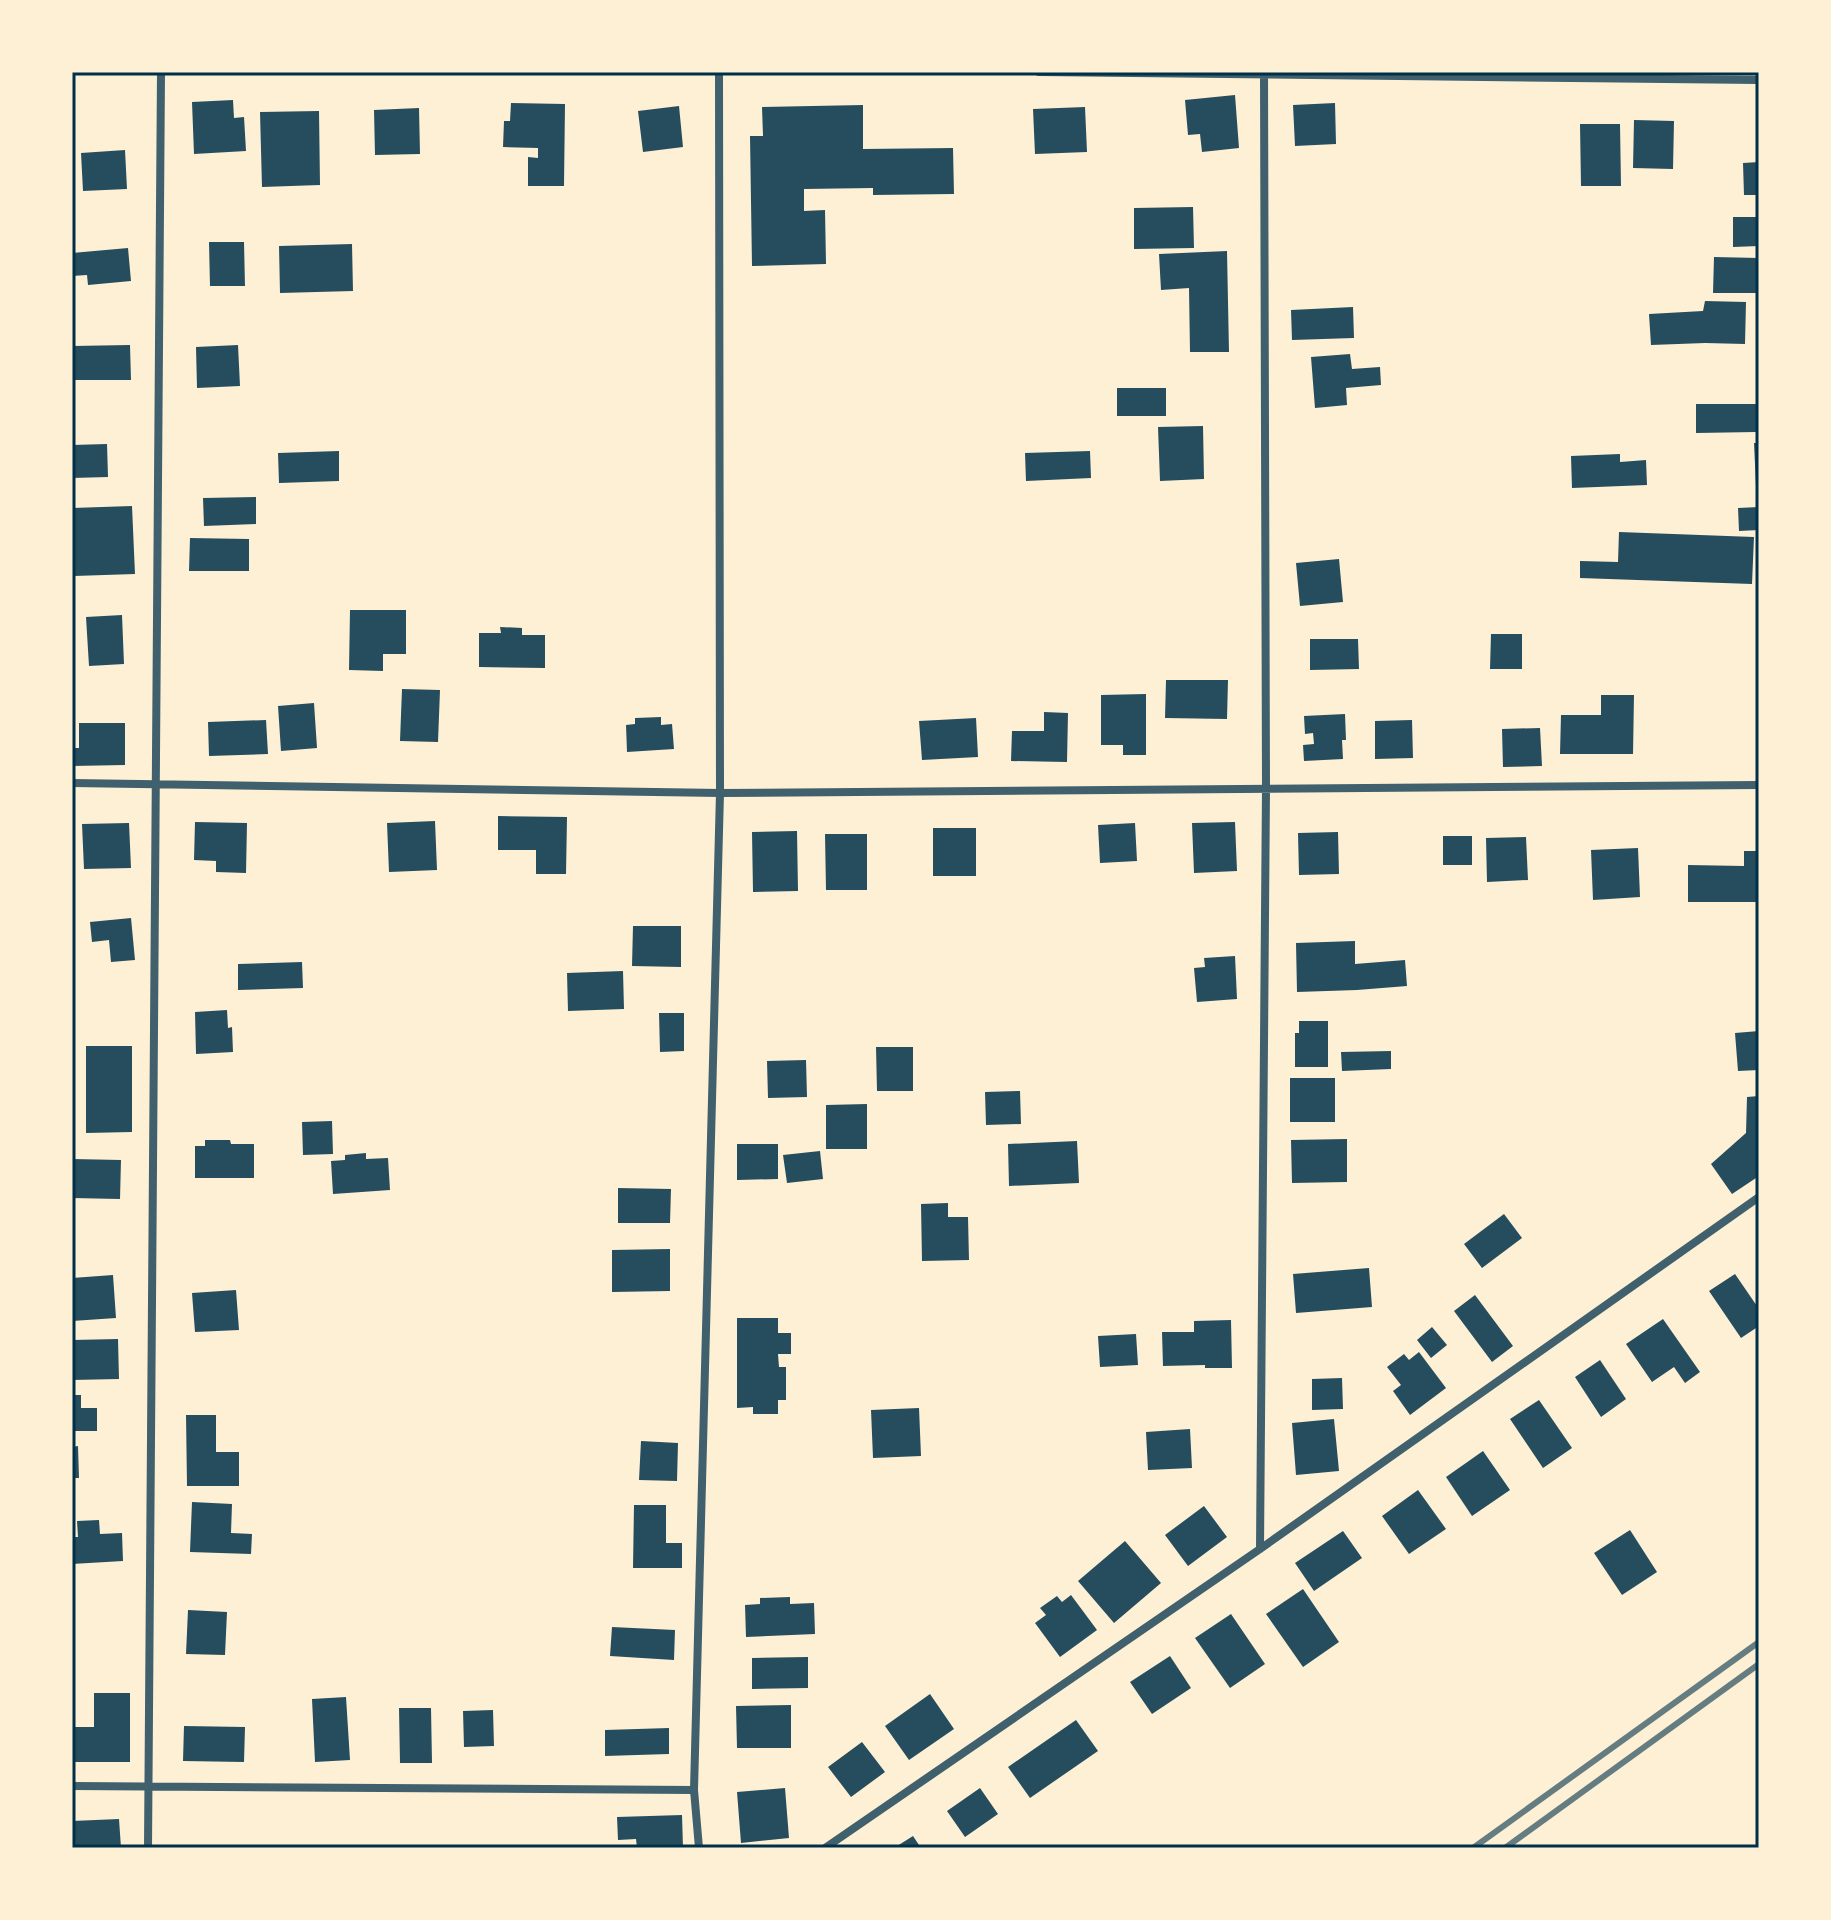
<svg xmlns="http://www.w3.org/2000/svg" width="1831" height="1920" font-family="'DejaVu Sans',sans-serif">
<style>
.building{fill:#264d5e}
.lines{fill:none;stroke-linecap:round;stroke-linejoin:round}
.minor{stroke:#3f606c;stroke-width:8}
.rail{stroke:#657d81;stroke-width:6}
.neatline{fill:none;stroke:#003049;stroke-width:3}
</style>
<rect width="100%" height="100%" fill="#fdf0d5"/>
<path class="building" d="M1235 95 1239 148 1202 152 1200 134 1188 135 1185 100Z
M233 100 234 118 244 117 246 151 194 154 192 102Z
M511 103 565 104 564 186H528V157L538 158V148L503 147 504 121H510Z
M1335 103 1336 144 1295 146 1293 105Z
M863 105V149L953 148 954 194 873 195V188L804 189V211L825 210 826 264 752 266 750 136H763L762 107Z
M679 106 683 147 643 152 638 111Z
M1085 107 1087 152 1035 154 1033 109Z
M419 108 420 154 375 155 374 110Z
M319 111 320 185 262 187 260 112Z
M1634 120 1674 121 1673 169 1633 168Z
M1580 124H1620L1621 186H1581Z
M125 150 127 189 83 191 81 153Z
M1759 162V195H1744L1743 163Z
M1193 207 1194 248 1134 249V208Z
M1733 217H1759V246L1733 247Z
M209 242H244L245 286H210Z
M352 244 353 291 280 293 279 246Z
M128 248 131 281 88 285 87 275 72 276V253Z
M1227 251 1229 352H1190L1189 288 1161 290 1159 254Z
M1714 257 1759 258V293H1713Z
M1705 301 1746 302 1745 344 1705 343 1651 345 1649 314 1703 311Z
M1353 307 1354 338 1292 340 1291 310Z
M130 345 131 380H72V346Z
M238 345 240 386 197 388 196 347Z
M1350 354 1352 369 1380 367 1381 385 1346 388 1347 405 1315 408 1311 357Z
M1117 388H1166V416H1117Z
M1696 404H1756V432L1696 433Z
M1203 426 1204 479 1160 481 1158 427Z
M1754 443H1759V486H1756Z
M107 444 108 477 72 478V445Z
M339 451V481L279 483 278 453Z
M1090 451 1091 478 1026 481 1025 453Z
M1620 454V462L1646 460 1647 485 1572 488 1571 456Z
M256 497V524L204 526 203 498Z
M132 506 135 574 74 576 72 508Z
M1759 507V530L1739 531 1738 508Z
M1619 532 1754 537 1752 584 1580 578V561L1618 562Z
M190 538 249 539V571H189Z
M1339 559 1343 602 1300 606 1296 563Z
M350 610H406V654H383V671L349 670Z
M122 615 124 664 89 666 86 617Z
M500 627 522 628V635H545V668L479 667V633H501Z
M1491 634H1522V669H1490Z
M1310 639H1358L1359 669 1310 670Z
M1166 680H1228L1227 719 1165 718Z
M402 689 440 690 438 742 400 741Z
M1146 694V755H1123V745H1101V695Z
M1601 695H1634L1633 754H1560L1561 715H1601Z
M314 703 317 748 281 751 278 706Z
M1044 712 1068 713 1067 762 1011 761 1012 731H1044Z
M1345 714 1346 740H1342L1343 759 1304 761 1303 745 1314 744 1313 733 1305 734 1304 716Z
M661 717V725L672 724 674 749 627 752 626 725 635 724V718Z
M976 718 978 757 922 760 919 721Z
M266 720 268 754 209 756 208 722Z
M1412 720 1413 758 1375 759V721Z
M79 723H125V765L72 766V748H79Z
M1540 728 1542 766 1503 767 1502 729Z
M498 816 567 817 566 874H536V850H498Z
M435 821 437 870 389 872 387 823Z
M195 822 247 823 246 873 216 872V861L194 860Z
M1235 822 1237 871 1194 873 1192 823Z
M129 823 131 868 84 869 82 824Z
M1135 823 1137 861 1100 863 1098 825Z
M933 828H976V876H933Z
M797 831 798 891 753 892 752 832Z
M1338 832 1339 874 1299 875 1298 833Z
M825 834H867V890H826Z
M1443 836H1472V865H1443Z
M1526 837 1528 880 1487 882 1486 838Z
M1638 848 1640 897 1593 900 1591 850Z
M1744 851H1759V902H1688V865L1744 866Z
M131 918 135 960 111 962 109 940 92 942 90 922Z
M633 926H681V967L632 966Z
M1355 941V964L1405 960 1407 986 1357 990 1297 992 1296 943Z
M1235 956 1237 999 1197 1002 1194 968 1205 967 1204 958Z
M302 962 303 988 238 990V964Z
M623 971 624 1009 568 1011 567 973Z
M227 1010 228 1028 232 1027 233 1052 196 1054 195 1012Z
M659 1013H684V1051L660 1052Z
M1299 1021H1328V1067H1295V1033H1299Z
M1759 1031V1070L1738 1071 1735 1033Z
M86 1046H132V1132L86 1133Z
M876 1047H913V1091H877Z
M1391 1051V1069L1342 1071 1341 1052Z
M806 1060 807 1097 768 1098 767 1061Z
M1290 1078H1335V1122H1290Z
M1020 1091 1021 1124 986 1125 985 1092Z
M1759 1096V1176L1732 1194 1711 1164 1746 1133 1747 1097Z
M867 1104V1149H826V1105Z
M332 1121 333 1154 303 1155 302 1122Z
M1347 1139V1182L1292 1183 1291 1140Z
M205 1140H230L231 1144H254V1178H195V1146H205Z
M1077 1141 1079 1183 1009 1186 1008 1144Z
M737 1144H778V1179L737 1180Z
M820 1151 823 1179 787 1183 783 1155Z
M366 1153V1159L388 1158 390 1190 333 1194 331 1161 345 1160V1155Z
M72 1159 121 1160 120 1199 72 1198Z
M618 1188 671 1189 670 1223H618Z
M948 1203V1217H968L969 1260 922 1261 921 1204Z
M1504 1214 1522 1238 1482 1268 1464 1244Z
M670 1249V1291L612 1292V1250Z
M1369 1268 1372 1307 1296 1313 1293 1274Z
M1735 1274 1759 1309V1326L1741 1338 1709 1291Z
M113 1275 116 1318 72 1321V1278Z
M236 1290 239 1330 195 1332 192 1293Z
M1475 1295 1513 1346 1492 1362 1454 1311Z
M737 1318H778V1333H791V1354H778L779 1367H786V1400H778V1414H753V1407L737 1408Z
M1663 1319 1700 1372 1685 1383 1674 1367 1652 1382 1626 1344Z
M1231 1320 1232 1368H1205V1365L1163 1366 1162 1332H1194V1321Z
M1432 1327 1447 1345 1431 1358 1417 1340Z
M1136 1334 1138 1365 1100 1367 1098 1336Z
M118 1339 119 1379 72 1380V1340Z
M1419 1352 1446 1388 1410 1415 1393 1391 1401 1385 1387 1367 1404 1354 1409 1360Z
M1600 1360 1626 1399 1601 1417 1575 1377Z
M1342 1378 1343 1409 1312 1410V1379Z
M72 1395H81V1408H97V1431H72Z
M1539 1400 1572 1448 1543 1468 1510 1419Z
M919 1408 921 1456 873 1458 871 1410Z
M186 1415H216V1452H239V1486H187Z
M1334 1419 1339 1471 1296 1475 1292 1423Z
M1190 1429 1192 1468 1148 1470 1146 1432Z
M641 1441 678 1443 677 1481 639 1480Z
M78 1446 79 1478H72V1447Z
M1483 1451 1510 1490 1472 1516 1446 1477Z
M1418 1490 1446 1529 1409 1554 1382 1516Z
M192 1502 232 1504 231 1533 252 1534 251 1554 190 1552Z
M634 1505H666V1543H682V1568H633Z
M1204 1506 1227 1537 1188 1566 1165 1535Z
M99 1520 100 1534 122 1533 123 1561 72 1564V1537H78L77 1521Z
M1630 1530 1657 1572 1622 1595 1594 1553Z
M1343 1531 1362 1558 1314 1591 1295 1563Z
M1125 1541 1161 1583 1114 1623 1078 1581Z
M1303 1589 1339 1642 1303 1667 1266 1614Z
M1071 1595 1097 1630 1060 1657 1035 1623 1046 1615 1040 1608 1057 1596 1062 1602Z
M790 1597V1604L814 1603 815 1634 746 1637 745 1605 760 1604V1598Z
M188 1610 227 1612 225 1655 186 1654Z
M1231 1614 1265 1664 1230 1688 1195 1638Z
M612 1627 675 1630 674 1660 610 1656Z
M1170 1656 1191 1688 1152 1714 1130 1682Z
M808 1657V1688L752 1689V1658Z
M94 1693H130V1762H72V1727H94Z
M930 1694 954 1729 909 1760 885 1726Z
M346 1697 350 1760 315 1762 312 1699Z
M791 1705V1748H737L736 1706Z
M399 1708H431L432 1763H400Z
M493 1710 494 1746 464 1747 463 1711Z
M1076 1720 1098 1751 1030 1798 1008 1767Z
M184 1726 245 1727 244 1762 183 1761Z
M669 1728V1754L605 1756V1730Z
M862 1742 885 1772 851 1797 828 1767Z
M785 1788 789 1838 741 1843 737 1792Z
M980 1788 998 1814 965 1837 947 1811Z
M682 1815 683 1848H637L636 1839 618 1840 617 1817Z
M119 1819 121 1848H72V1821Z
M913 1836 921 1848H894Z"/>
<g class="lines">
<path class="minor" d="M1039 72 1759 80
M72 783 720 793 1759 785
M1260 1549 1266 788 1264 72
M72 1786 694 1790
M148 1848 161 72
M699 1848 694 1790 720 793 719 72
M825 1848 1260 1549 1759 1197"/>
<path class="rail" d="M1473 1848 1759 1642
M1505 1848 1759 1664"/>
</g>
<rect width="1831" height="1920" fill="none" stroke="#fdf0d5" stroke-width="148"/>
<rect x="74" y="74" width="1683" height="1772" class="neatline"/>
</svg>
